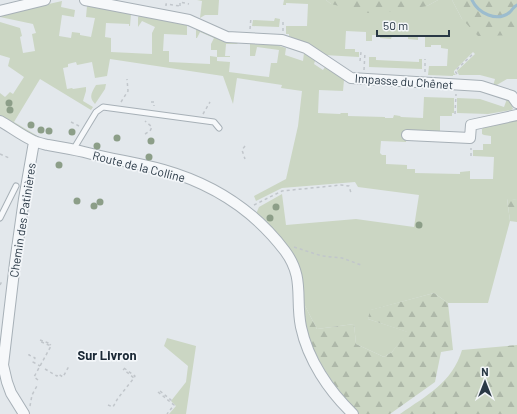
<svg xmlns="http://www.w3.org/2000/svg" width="517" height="414" font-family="Barlow,sans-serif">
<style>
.green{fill:#cbd6c3}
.forest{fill:url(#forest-firs)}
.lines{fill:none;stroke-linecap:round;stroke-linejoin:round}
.stream{stroke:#9cbcce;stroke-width:3}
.service-casing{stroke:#a7b0b7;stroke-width:7}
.minor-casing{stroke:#a7b0b7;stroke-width:12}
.path{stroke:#c1c6cb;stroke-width:1.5;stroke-dasharray:3 3;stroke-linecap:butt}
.service{stroke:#f6f8fa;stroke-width:5}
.minor{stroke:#f6f8fa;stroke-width:10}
.tree{fill:#8c9e88}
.labels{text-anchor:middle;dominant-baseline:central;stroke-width:3.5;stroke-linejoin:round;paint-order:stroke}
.street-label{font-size:12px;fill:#293845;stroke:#f3f6f9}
.neighbourhood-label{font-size:13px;font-weight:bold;fill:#1b2936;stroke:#f3f6f9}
</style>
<defs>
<pattern id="forest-firs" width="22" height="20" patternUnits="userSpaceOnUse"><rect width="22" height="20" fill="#cbd6c3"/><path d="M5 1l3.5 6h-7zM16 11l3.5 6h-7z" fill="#aeb8a9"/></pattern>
</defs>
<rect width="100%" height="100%" fill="#e3e8ec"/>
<path class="green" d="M197 0H219L218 15H205L200 18 202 1Z
M284 0H326L331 4 427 6 438 0H452L462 19 507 35H517V79H507L495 86H493L495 79 480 75H459L457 71 475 54 473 52 454 71V73L456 75H453V76L428 75 429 66H447L448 49 441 48V45H431V47H425V37H418V40L408 39V36H392L391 39 380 38V35H372V41H366V32L346 31 345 49H355V52H359V57L324 55 307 44 289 36V34H286V26H307L308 4 286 3V5H283Z
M62 1 61 7 75 10 74 17 62 15 59 36 71 38 72 32 80 33V35L91 37 95 18 86 17 87 6 131 14 130 26H129V24L106 23 105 37 111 38V52L152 54V33L155 27 142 21 138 27V17L140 15 187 25V35L164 34 163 51H169V62L210 64V56L217 57V50H211V44L214 38 200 32 197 38H196V30L198 29 238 43 237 44H226L225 56H230V57H217V61L230 62 229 72 269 77 271 63H277L279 50 257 47 255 56H250V44L276 45 286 48 285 55 303 61 304 53 315 61 314 64 323 70 325 67 344 80 343 91 319 90 318 113 340 114 341 113H348V116L385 117V118H393L394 115 400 116 401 117 423 118 424 97 454 98V113H452V116H440V133L407 132 406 142 381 141 380 153 382 155H386V164L407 165V169H415V173L460 174V172L470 171V179H493L494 157 473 156V150H483V144H491V136L484 135 482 134V129L486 126 517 119V200L507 199 510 221 488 303H448L434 293 371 310 368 319 408 332 392 352 384 357 356 344 354 324 317 329 303 302 302 279 300 269 291 253 256 214 259 207 282 194 286 225 356 219 414 227 419 195 358 187 355 182 282 188 256 201 254 196 286 179 298 126 302 91 281 88 282 85 237 78 233 104 223 76 110 59 107 76 95 78 92 62 77 65 76 62 68 64V67L63 68 67 89 72 88 73 89 86 87V91L83 101 93 107 91 110 40 79 14 122 41 138 30 134 0 116V93L5 97 10 92 13 94 24 77 8 66 10 58 0 55V22L20 28 22 36 20 37 23 53 35 51 32 34 36 33 33 24 0 17V15Z
M275 18 280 19 279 27 252 26 253 20 274 21Z
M369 57H376V60L419 62V59H422V69L369 67Z
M106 84 105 89 95 104C88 97 92 92 96 85Z
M457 98 480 99 504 107 507 99 511 103 513 109 511 110 488 114 457 113Z
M167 338 196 346 186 414H169L176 406 171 401 186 382 188 366 164 346Z"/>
<path class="forest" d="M326 0H438L427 6 399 11 368 13 331 4Z
M452 0H517V35L478 36 462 19Z
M507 198 517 200V222L510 221Z
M434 293 448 303 453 350 441 352 435 382 390 414H358C336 387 314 361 306 326 304 319 304 310 303 302L317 329 354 324 356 344 384 357 392 352 407 332 368 319 370 310Z
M517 345V414H400C427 395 452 383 462 350Z"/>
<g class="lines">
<path class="stream" d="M472 0C478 13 497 23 510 12 513 9 513 7 517 5"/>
<defs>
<path id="service" d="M73 150 96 112 103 107 214 122 219 128
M0 218 16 186"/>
<path id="minor" d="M85 0 189 20 227 37 282 40 306 48 351 78 481 86 512 96 517 103
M0 11 45 0
M0 121C11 127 22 136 34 141 38 143 44 144 48 145 60 147 72 149 84 152 110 159 138 163 164 170 213 184 254 210 285 251 305 278 295 298 301 327 308 360 329 391 353 414
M407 135 470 138 471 125 517 115
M24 414 11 393 7 382 3 365 15 263 24 199 34 142"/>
</defs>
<use href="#service" class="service-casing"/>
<use href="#minor" class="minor-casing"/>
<path class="path" d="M166 6V4L180 6
M180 6V2L189 4
M250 29 251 17
M283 31V19
M360 61 361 52
M364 70 365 52
M425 72V59
M457 74 455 71 474 53
M121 102 128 91 127 79
M151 102H154V106
M203 114 210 102
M455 114 456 94
M71 122 79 126
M145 134 150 131 152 127 145 121
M245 146 242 150 245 159
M0 154 9 158
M471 156V148
M254 205 282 191 341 185 349 186 351 193
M294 247 322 256 342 258 361 265
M0 285 2 281
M40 340 51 344 50 345
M29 354V355L35 358 33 362 40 366
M124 368 135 376 134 378
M45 369 57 376 58 374 63 377 69 366
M38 380 34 377 51 346 39 341
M160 391 171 400 169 402
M158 392 174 405 167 414
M108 405 113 407 118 398 134 378 123 369
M30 406 32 395 38 384"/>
<use href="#service" class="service"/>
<use href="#minor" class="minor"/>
</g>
<g class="tree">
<circle cx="9" cy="103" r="3.5"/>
<circle cx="10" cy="110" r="3.5"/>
<circle cx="31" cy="125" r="3.5"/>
<circle cx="41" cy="130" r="3.5"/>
<circle cx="49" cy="131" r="3.5"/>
<circle cx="72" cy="132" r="3.5"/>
<circle cx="117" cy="138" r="3.5"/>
<circle cx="151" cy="141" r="3.5"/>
<circle cx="97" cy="146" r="3.5"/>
<circle cx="149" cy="157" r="3.5"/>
<circle cx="59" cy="165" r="3.5"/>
<circle cx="77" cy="201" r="3.5"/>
<circle cx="100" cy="202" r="3.5"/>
<circle cx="94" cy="206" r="3.5"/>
<circle cx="276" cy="207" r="3.5"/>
<circle cx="270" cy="218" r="3.5"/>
<circle cx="419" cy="225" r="3.5"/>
</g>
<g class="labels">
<g class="street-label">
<text transform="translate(404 81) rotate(4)">Impasse du Chênet</text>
<text transform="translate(139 166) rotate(14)">Route de la Colline</text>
<text transform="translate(22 220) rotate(-81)">Chemin des Patinières</text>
</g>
<g class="neighbourhood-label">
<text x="107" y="355">Sur Livron</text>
</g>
</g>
<g transform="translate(485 382)" stroke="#f3f6f9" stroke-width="3" paint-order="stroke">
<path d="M0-3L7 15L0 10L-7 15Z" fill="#293845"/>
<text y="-6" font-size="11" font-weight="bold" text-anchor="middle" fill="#293845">N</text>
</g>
<path d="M377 30v6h72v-6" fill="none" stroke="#293845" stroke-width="2"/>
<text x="383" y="30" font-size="12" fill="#293845" stroke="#f3f6f9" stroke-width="3" paint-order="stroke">50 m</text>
</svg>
